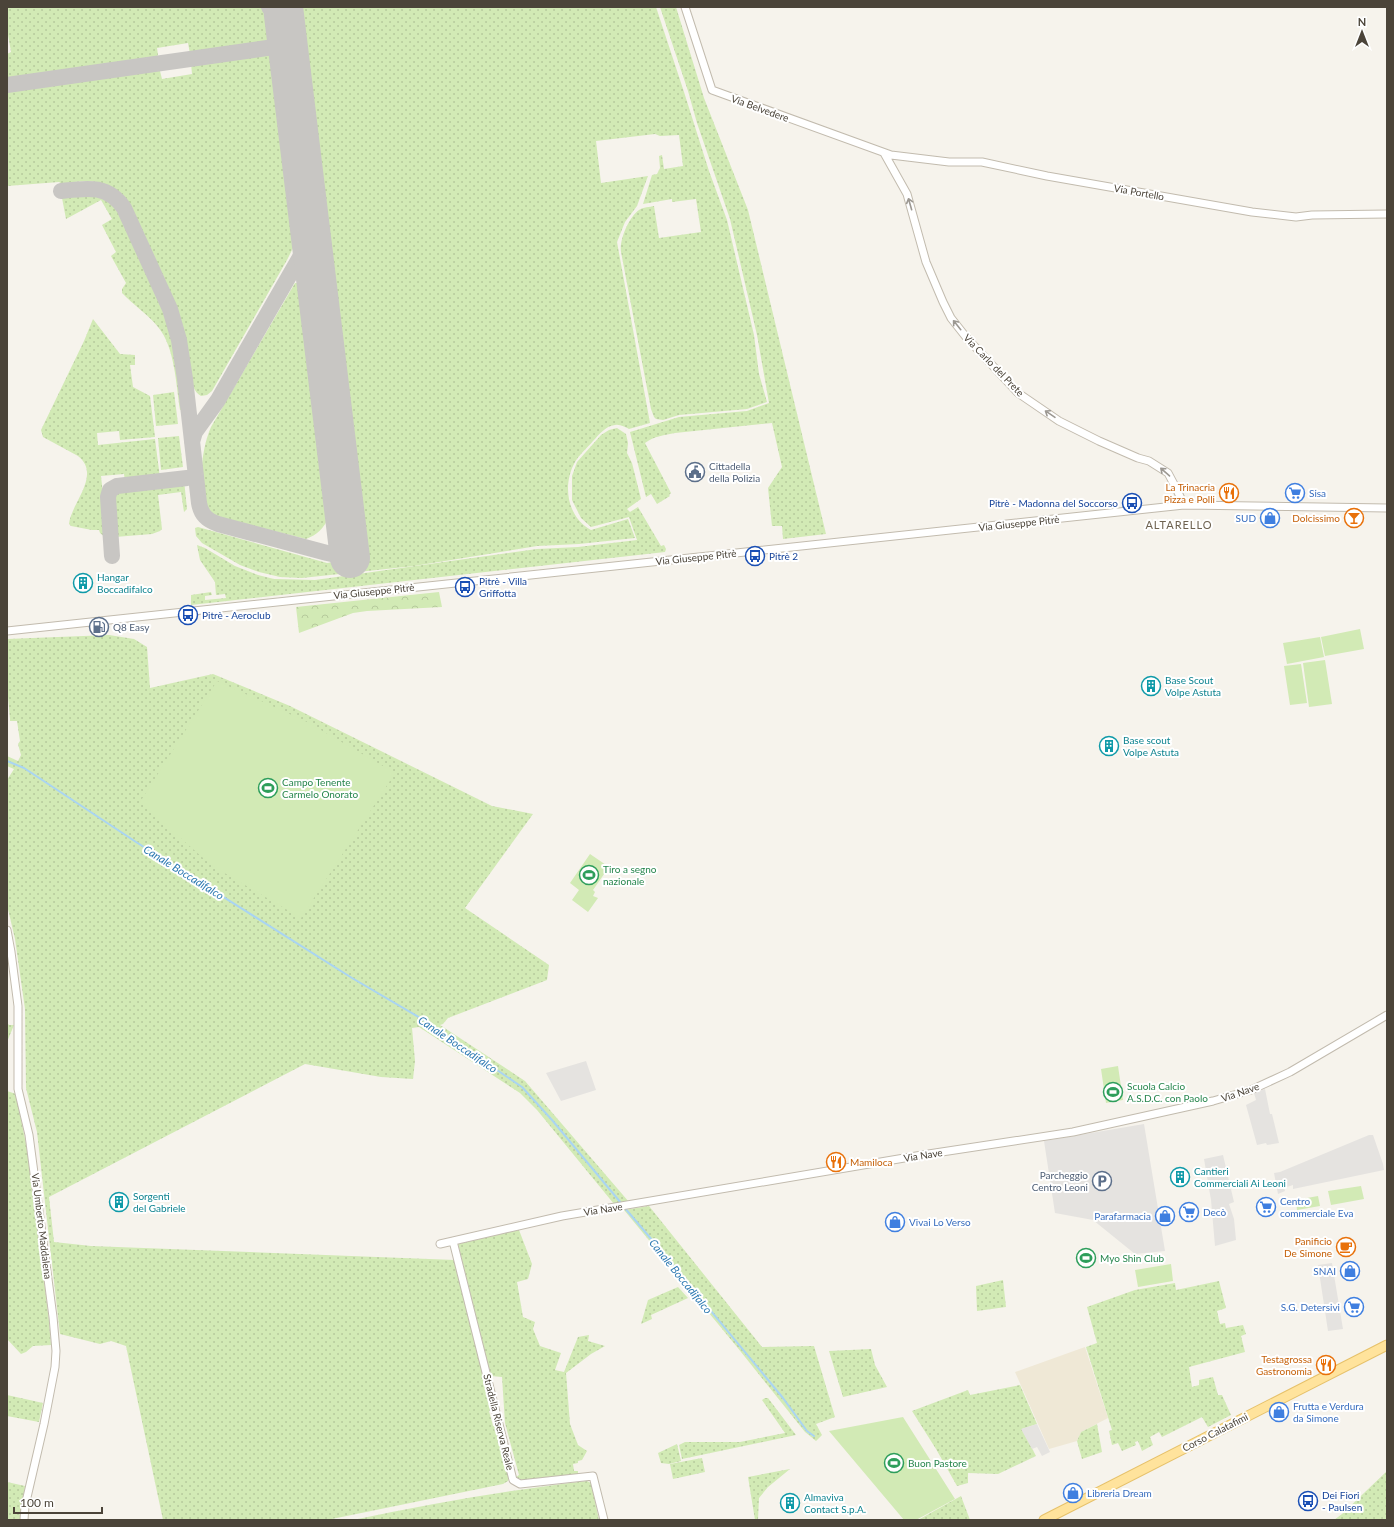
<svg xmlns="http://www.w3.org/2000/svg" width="1394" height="1527" font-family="Lato,sans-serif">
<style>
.education{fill:#efe8d6}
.grass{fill:url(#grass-dots)}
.forest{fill:url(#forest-crowns)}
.pitch{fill:#d2eab5}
.parking{fill:#e5e3e0}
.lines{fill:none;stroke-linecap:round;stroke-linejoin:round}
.stream{stroke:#a9d4f2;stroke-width:2}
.taxiway{stroke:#c8c6c3;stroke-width:16}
.runway{stroke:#c8c6c3;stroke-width:40}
.minor-casing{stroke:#c2bbae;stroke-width:9}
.major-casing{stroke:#e6c16a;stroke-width:11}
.minor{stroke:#fff;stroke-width:7}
.major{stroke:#ffe39c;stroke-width:9}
.oneway{stroke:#9c9892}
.labels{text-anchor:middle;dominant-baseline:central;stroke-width:4;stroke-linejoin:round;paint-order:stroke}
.street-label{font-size:10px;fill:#4b4439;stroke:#fff}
.service-label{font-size:10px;fill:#4e5e75;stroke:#fff;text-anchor:start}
.food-label{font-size:10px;fill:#c56008;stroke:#fff;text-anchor:end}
.shop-label{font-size:10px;fill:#366cbe;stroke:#fff;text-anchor:start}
.transit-label{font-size:10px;fill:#164399;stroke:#fff;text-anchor:start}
.culture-label{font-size:10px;fill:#0d838f;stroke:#fff;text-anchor:start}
.leisure-label{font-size:10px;fill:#27864d;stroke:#fff;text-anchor:start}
.neighbourhood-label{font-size:11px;letter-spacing:1px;fill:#6e6250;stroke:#fff}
.water-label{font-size:11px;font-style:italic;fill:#2e7ab2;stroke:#fff}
</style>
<defs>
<pattern id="grass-dots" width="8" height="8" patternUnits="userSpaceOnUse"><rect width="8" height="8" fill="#d2eab5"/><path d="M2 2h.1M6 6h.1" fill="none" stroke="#b6ca9c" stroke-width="1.8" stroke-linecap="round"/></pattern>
<pattern id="forest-crowns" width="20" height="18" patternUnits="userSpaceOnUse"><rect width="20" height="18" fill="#d2eab5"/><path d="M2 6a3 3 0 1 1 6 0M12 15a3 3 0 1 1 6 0" fill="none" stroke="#b6ca9c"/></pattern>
</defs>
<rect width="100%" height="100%" fill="#f6f3ec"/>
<path class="education" d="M1085 1347 1108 1418 1081 1432 1077 1441 1049 1449 1015 1372Z"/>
<path class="grass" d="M7 7H265L267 11 271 39 270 41 264 44 190 54 188 43 157 48 158 55 156 59 7 81V54L11 52 7 29Z
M301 7H656L684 92 709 171 727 220 754 335 759 374 767 402 747 409 679 415 663 420 656 419 654 417 651 409 621 252C619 240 629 217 639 210 643 207 650 207 654 206L659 238 701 232 696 199 672 202V199L643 204 652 175 657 174 660 168 659 156 662 155 664 169 683 166 679 135 660 136 655 134 596 141 601 183 648 176 637 206 625 222 617 242 650 423 629 429C625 427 620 424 615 425 605 426 599 435 593 441 587 448 579 455 575 462 562 485 567 517 591 530L628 519 635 538 579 544 537 546 414 566 302 578 280 577 259 572 240 565 202 543 196 536 195 528 198 527 327 563 368 558Z
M660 7H676L704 98 748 210 826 534 783 539 782 526H772L768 488 782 467 772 423 675 433C665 435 654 436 645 443L671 493 669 495 670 496 657 504 651 494 646 497 630 432 679 417 747 411 769 403 757 335 730 219 697 123 688 91Z
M268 52 271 53 273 56 294 242 293 248 287 260 212 391 207 395 201 396C187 388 190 360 186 345 175 297 151 251 131 206 115 185 100 179 74 182 70 182 66 184 62 184L59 182 7 186V90L156 68 160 71 162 79 192 74 191 63Z
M86 192C101 192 107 193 117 206L172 322 179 364 184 409 180 410C176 385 175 347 158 327 148 314 133 305 122 293V289L126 283 111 256 116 252 102 225 112 219 101 200 66 219 62 198 66 194Z
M295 283H301L329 517C324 528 317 535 306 539L214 516C195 497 201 449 211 427Z
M93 319 120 354 135 355V365H130L133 387 150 396 155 437 120 440 119 431 97 433 98 445 155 439 160 478 125 482 124 474 101 476 107 532V536L105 537 100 533 99 530H92L71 526 69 524C71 503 102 475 78 456L43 437 41 430 84 341Z
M174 392 178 424 156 426 153 395Z
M617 428 626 434 628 443 627 453 632 463 641 499 627 509 630 512 638 507 661 546 664 545 666 549 665 552 191 605V595L211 592 212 595 205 596V600L226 598 225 594 216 595 215 582 200 560 197 545 205 548 235 566 258 575 274 579 315 580 537 549 578 547 637 540 629 517 591 527 581 518 572 500V476L577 462 601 435 609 430Z
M179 436 183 467 161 470 158 438Z
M184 480 187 509 184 512 181 492 158 495 162 529 160 531 152 534 115 537 112 535 109 499 112 491 124 487Z
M109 635 134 639 147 647 150 688 213 674 290 706 492 806 533 814 465 908 549 965 547 980 448 1018 443 1024 440 1025 525 1081 629 1202 614 1204 537 1110 520 1093 419 1027 412 1028 415 1061 413 1079 381 1077 305 1064 49 1197 54 1242 91 1246 455 1260 493 1409 489 1411 493 1426H496L509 1478 508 1481 503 1484 327 1520H163L126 1346 111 1341 100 1344 60 1334 37 1132 26 1088 25 1009 15 939 7 905V780L14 769 7 766V756L18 761 21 755 18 744 20 741 17 721H10V719L7 686V639Z
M7 1023 9 1025H14L7 1042Z
M7 1091 16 1094 29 1159 49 1321 51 1345 33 1346 26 1352 21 1354 7 1339Z
M649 1206 762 1347 814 1346 835 1417 816 1424 822 1435 816 1441 805 1432 737 1347 624 1210Z
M519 1230 532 1264 528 1279 517 1282 523 1317 535 1322 533 1329 540 1346 561 1353 555 1370 564 1372 578 1337 589 1335 588 1341 605 1346 591 1354 566 1373 570 1424 578 1445 587 1451 582 1460 578 1461V1463L573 1464 574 1471H578V1474L522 1480 516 1477 519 1475 505 1423 502 1377 491 1376 458 1244Z
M1003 1280 1006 1307 977 1311 976 1286Z
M1219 1281 1226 1308 1217 1311 1220 1324 1225 1323 1226 1328 1243 1325 1246 1334 1241 1336 1245 1352 1189 1367 1192 1387 1199 1385V1380L1213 1377 1218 1395H1222L1231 1415 1208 1427 1202 1417 1162 1437 1159 1432 1150 1437 1153 1445 1142 1451 1138 1441 1135 1442 1136 1445 1122 1451 1118 1443 1112 1445 1109 1431 1112 1430 1086 1347 1097 1343 1087 1307 1135 1290 1175 1283 1176 1290Z
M678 1287 688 1298 651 1315 652 1319 641 1324 648 1300Z
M871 1349 875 1365 887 1387 843 1397 829 1351Z
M1020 1385 1037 1424 1022 1429 1036 1456 998 1474 968 1473V1483L957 1486 936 1449 912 1411 968 1390 970 1395Z
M7 1395 43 1403 39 1422 7 1416Z
M765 1398H768L796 1435 682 1459 679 1445 685 1442H740L785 1433 762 1400Z
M1097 1424 1102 1452 1082 1459 1077 1441 1081 1432Z
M677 1444 681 1461 669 1464 661 1463 658 1453Z
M702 1458 705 1472 673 1479 670 1464Z
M790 1469 768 1487 759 1498 758 1520H755L748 1477Z
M1387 1471V1520H1334L1342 1514Z
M587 1481 591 1483 599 1520H353C430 1504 508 1490 587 1481Z
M7 1482 25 1486 20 1520H7Z
M961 1496 970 1520H918Z"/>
<path class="forest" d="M439 592 442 607 367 611 353 613 299 633 296 607Z"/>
<path class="pitch" d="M1360 629 1364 649 1325 656 1321 637Z
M1320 637 1324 657 1287 664 1283 643Z
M1325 660 1332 704 1309 707 1303 663Z
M1301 664 1307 703 1290 705 1284 666Z
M217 681 307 722 395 773 301 918 211 865 140 802Z
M590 854 609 867 593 890 595 892 593 896 598 898 588 912 572 900 579 890 570 883Z
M1118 1066 1123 1100 1106 1103 1101 1069Z
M1361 1186 1364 1199 1331 1205 1328 1191Z
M1318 1196 1320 1206 1297 1210 1296 1200Z
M1171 1264 1173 1281 1138 1287 1135 1270Z
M903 1417 955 1499 916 1520H904L829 1431Z"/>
<path class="parking" d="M586 1061 596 1090 561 1101 546 1073Z
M1265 1089 1270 1114H1272L1279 1143 1267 1145 1266 1143 1257 1145 1246 1105 1256 1100 1254 1093Z
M1144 1124 1165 1251 1135 1254 1093 1220 1055 1213 1044 1141Z
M1369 1135H1373L1383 1164 1384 1170 1293 1189V1185L1284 1188 1285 1191 1278 1194 1274 1173 1280 1172Z
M1223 1155 1234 1202 1229 1204 1234 1219 1236 1240 1215 1246 1211 1200 1204 1159Z
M1332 1263 1343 1329 1328 1331 1318 1265Z
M1037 1424 1050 1452 1042 1456 1037 1447 1032 1449 1021 1429Z"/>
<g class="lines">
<path class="stream" d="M7 761 24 768 136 842 352 978 422 1019 522 1087 552 1120 621 1203
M624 1207 658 1247 783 1398 807 1431 814 1436"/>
<path class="taxiway" d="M269 7 285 17
M7 85 288 45
M61 191C87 188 107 184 124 208L170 309 179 340 185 379 199 503C201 515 207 520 218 524L327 553 336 555 349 553
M192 442 195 432 218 400 311 238
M112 556 108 497 110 490 117 486 187 478"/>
<path class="runway" d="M283 7 350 558"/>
<defs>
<path id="minor" d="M685 7 712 90 891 155 949 162H982L1047 176 1252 212 1296 217 1312 215 1387 214
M884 153 907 194 926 262 943 302 951 318 966 337 1018 393 1059 421 1099 441 1138 458 1149 461 1168 473 1176 488 1184 505
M7 631 1184 505 1387 508
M7 930 11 952 18 1006V1089L29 1135 53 1317 56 1351 55 1367 44 1424 25 1506 24 1520
M453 1241 513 1480 520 1484 593 1476 604 1520
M440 1244 562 1216 922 1155 1073 1132 1213 1101 1251 1090 1290 1072 1387 1015"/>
<path id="major" d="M1044 1520 1387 1345"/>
</defs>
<use href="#minor" class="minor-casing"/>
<use href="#major" class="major-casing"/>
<use href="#minor" class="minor"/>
<use href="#major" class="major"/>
</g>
<defs><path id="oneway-shaft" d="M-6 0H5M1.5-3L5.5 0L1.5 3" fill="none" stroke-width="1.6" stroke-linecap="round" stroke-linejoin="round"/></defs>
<g class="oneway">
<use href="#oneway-shaft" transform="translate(910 204) rotate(-106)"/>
<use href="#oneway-shaft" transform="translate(957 325) rotate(-129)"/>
<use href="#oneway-shaft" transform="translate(1050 414) rotate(-146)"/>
<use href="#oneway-shaft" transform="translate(1165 472) rotate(-139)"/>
</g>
<defs>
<symbol id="civic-ring" viewBox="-11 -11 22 22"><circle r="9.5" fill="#fff" stroke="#5c6f8a" stroke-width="1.5"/><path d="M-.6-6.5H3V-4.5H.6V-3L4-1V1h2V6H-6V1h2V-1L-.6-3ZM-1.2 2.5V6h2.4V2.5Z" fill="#5c6f8a"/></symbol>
<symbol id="restaurant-ring" viewBox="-11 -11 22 22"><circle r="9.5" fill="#fff" stroke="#e8710a" stroke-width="1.5"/><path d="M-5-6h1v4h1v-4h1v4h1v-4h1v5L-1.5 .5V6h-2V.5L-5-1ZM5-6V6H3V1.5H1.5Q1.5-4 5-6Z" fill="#e8710a"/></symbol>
<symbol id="supermarket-ring" viewBox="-11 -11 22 22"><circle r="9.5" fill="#fff" stroke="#3f7fe0" stroke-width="1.5"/><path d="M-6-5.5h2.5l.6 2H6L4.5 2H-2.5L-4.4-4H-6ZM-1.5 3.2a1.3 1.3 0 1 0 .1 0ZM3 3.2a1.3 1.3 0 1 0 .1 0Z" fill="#3f7fe0"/></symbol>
<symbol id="bus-ring" viewBox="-11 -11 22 22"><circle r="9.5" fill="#fff" stroke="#1a4fb4" stroke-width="1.5"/><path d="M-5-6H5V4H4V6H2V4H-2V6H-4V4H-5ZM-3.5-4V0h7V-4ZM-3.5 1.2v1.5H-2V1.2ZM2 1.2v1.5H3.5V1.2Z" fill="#1a4fb4"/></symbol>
<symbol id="shop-ring" viewBox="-11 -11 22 22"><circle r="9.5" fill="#fff" stroke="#3f7fe0" stroke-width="1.5"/><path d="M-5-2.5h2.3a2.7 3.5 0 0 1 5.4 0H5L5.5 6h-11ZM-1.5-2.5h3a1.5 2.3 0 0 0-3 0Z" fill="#3f7fe0"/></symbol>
<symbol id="bar-ring" viewBox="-11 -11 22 22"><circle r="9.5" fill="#fff" stroke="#e8710a" stroke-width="1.5"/><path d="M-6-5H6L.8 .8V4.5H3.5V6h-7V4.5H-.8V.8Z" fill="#e8710a"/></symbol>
<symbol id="building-ring" viewBox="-11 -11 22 22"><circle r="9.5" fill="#fff" stroke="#0f9aa8" stroke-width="1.5"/><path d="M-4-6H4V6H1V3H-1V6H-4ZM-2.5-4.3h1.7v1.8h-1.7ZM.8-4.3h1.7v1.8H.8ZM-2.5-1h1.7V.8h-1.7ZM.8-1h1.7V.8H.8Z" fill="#0f9aa8"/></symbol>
<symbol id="fuel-ring" viewBox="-11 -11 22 22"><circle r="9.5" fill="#fff" stroke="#5c6f8a" stroke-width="1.5"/><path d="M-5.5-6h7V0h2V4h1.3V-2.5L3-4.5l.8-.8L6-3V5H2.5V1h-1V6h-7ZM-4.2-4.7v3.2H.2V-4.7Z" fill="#5c6f8a"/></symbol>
<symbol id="stadium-ring" viewBox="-11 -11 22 22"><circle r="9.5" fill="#fff" stroke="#2e9e5b" stroke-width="1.5"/><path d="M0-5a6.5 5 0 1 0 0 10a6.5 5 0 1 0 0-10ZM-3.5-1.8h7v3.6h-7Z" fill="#2e9e5b"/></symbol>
<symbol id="parking-ring" viewBox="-11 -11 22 22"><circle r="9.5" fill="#fff" stroke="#5c6f8a" stroke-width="1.5"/><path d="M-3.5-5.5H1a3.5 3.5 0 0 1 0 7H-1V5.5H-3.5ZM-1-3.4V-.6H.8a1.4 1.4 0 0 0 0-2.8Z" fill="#5c6f8a"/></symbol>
<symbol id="cafe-ring" viewBox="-11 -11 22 22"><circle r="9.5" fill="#fff" stroke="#e8710a" stroke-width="1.5"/><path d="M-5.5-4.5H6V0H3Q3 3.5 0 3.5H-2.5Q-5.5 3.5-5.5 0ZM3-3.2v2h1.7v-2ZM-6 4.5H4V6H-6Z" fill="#e8710a"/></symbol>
</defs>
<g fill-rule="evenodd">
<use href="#civic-ring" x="684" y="461" width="22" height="22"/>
<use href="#restaurant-ring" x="1218" y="482" width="22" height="22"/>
<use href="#supermarket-ring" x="1284" y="482" width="22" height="22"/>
<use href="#bus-ring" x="1121" y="492" width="22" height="22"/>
<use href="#shop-ring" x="1259" y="507" width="22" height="22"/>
<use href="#bar-ring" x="1343" y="507" width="22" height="22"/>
<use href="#bus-ring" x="744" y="545" width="22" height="22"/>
<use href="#building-ring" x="72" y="572" width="22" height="22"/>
<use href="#bus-ring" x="454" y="576" width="22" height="22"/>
<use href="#bus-ring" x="177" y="604" width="22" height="22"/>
<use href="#fuel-ring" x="88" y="616" width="22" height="22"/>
<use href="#building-ring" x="1140" y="675" width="22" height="22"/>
<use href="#building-ring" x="1098" y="735" width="22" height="22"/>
<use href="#stadium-ring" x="257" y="777" width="22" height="22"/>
<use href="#stadium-ring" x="578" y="864" width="22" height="22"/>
<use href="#stadium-ring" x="1102" y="1081" width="22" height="22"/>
<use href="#restaurant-ring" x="825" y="1151" width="22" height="22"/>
<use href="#building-ring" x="1169" y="1166" width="22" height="22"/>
<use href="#parking-ring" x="1091" y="1170" width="22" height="22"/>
<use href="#building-ring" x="108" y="1191" width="22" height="22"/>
<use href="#supermarket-ring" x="1255" y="1196" width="22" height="22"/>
<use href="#supermarket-ring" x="1178" y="1201" width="22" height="22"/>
<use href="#shop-ring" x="1154" y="1205" width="22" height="22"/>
<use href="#shop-ring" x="884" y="1211" width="22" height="22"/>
<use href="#cafe-ring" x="1335" y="1236" width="22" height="22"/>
<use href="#stadium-ring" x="1075" y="1247" width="22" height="22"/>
<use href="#shop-ring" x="1339" y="1260" width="22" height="22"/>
<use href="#supermarket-ring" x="1343" y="1296" width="22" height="22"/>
<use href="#restaurant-ring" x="1315" y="1354" width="22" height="22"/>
<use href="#shop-ring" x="1268" y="1401" width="22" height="22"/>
<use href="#stadium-ring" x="883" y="1452" width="22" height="22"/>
<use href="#shop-ring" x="1062" y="1482" width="22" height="22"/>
<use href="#bus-ring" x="1297" y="1490" width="22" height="22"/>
<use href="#building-ring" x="779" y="1492" width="22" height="22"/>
</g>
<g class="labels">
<g class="street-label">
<text transform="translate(760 108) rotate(20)">Via Belvedere</text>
<text transform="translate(1139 192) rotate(10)">Via Portello</text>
<text transform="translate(994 365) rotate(46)">Via Carlo del Prete</text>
<text transform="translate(1019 523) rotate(-6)">Via Giuseppe Pitrè</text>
<text transform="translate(696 557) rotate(-6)">Via Giuseppe Pitrè</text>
<text transform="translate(374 591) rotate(-6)">Via Giuseppe Pitrè</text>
<text transform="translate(1240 1092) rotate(-19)">Via Nave</text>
<text transform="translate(923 1155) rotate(-9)">Via Nave</text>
<text transform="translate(603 1209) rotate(-9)">Via Nave</text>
<text transform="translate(42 1226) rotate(83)">Via Umberto Maddalena</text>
<text transform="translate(499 1422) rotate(76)">Stradella Riserva Reale</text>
<text transform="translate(1215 1432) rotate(-27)">Corso Calatafimi</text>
</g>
<g class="service-label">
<text x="709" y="466">Cittadella<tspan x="709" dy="12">della Polizia</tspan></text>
<text x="113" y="627">Q8 Easy</text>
<text x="1088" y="1175" text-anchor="end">Parcheggio<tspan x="1088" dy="12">Centro Leoni</tspan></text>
</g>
<g class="food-label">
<text x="1215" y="487">La Trinacria<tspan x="1215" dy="12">Pizza e Polli</tspan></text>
<text x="1340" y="518">Dolcissimo</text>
<text x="850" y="1162" text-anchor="start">Mamiloca</text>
<text x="1332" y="1241">Panificio<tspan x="1332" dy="12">De Simone</tspan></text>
<text x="1312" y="1359">Testagrossa<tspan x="1312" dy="12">Gastronomia</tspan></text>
</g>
<g class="shop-label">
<text x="1309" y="493">Sisa</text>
<text x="1256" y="518" text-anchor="end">SUD</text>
<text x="1280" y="1201">Centro<tspan x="1280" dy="12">commerciale Eva</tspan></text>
<text x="1203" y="1212">Decò</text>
<text x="1151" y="1216" text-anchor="end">Parafarmacia</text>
<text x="909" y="1222">Vivai Lo Verso</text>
<text x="1336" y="1271" text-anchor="end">SNAI</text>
<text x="1340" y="1307" text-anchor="end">S.G. Detersivi</text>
<text x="1293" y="1406">Frutta e Verdura<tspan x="1293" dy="12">da Simone</tspan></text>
<text x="1087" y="1493">Libreria Dream</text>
</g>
<g class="transit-label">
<text x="1118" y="503" text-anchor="end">Pitrè - Madonna del Soccorso</text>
<text x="769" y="556">Pitrè 2</text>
<text x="479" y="581">Pitrè - Villa<tspan x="479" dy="12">Griffotta</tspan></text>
<text x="202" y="615">Pitrè - Aeroclub</text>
<text x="1322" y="1495">Dei Fiori<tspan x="1322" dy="12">- Paulsen</tspan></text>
</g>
<g class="culture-label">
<text x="97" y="577">Hangar<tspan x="97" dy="12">Boccadifalco</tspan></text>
<text x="1165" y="680">Base Scout<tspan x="1165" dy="12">Volpe Astuta</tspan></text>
<text x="1123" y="740">Base scout<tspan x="1123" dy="12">Volpe Astuta</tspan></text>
<text x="1194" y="1171">Cantieri<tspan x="1194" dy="12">Commerciali Ai Leoni</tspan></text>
<text x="133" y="1196">Sorgenti<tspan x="133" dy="12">del Gabriele</tspan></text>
<text x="804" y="1497">Almaviva<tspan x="804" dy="12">Contact S.p.A.</tspan></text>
</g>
<g class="leisure-label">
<text x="282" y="782">Campo Tenente<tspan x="282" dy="12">Carmelo Onorato</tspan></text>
<text x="603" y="869">Tiro a segno<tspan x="603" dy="12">nazionale</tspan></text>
<text x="1127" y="1086">Scuola Calcio<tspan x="1127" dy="12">A.S.D.C. con Paolo</tspan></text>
<text x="1100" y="1258">Myo Shin Club</text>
<text x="908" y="1463">Buon Pastore</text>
</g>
<g class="neighbourhood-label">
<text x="1179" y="524">ALTARELLO</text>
</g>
<g class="water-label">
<text transform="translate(184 872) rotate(32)">Canale Boccadifalco</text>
<text transform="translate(458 1044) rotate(34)">Canale Boccadifalco</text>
<text transform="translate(681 1276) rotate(51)">Canale Boccadifalco</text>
</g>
</g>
<rect width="1394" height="1527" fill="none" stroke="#4b4439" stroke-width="16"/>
<g transform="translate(1362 32)" stroke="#ffffff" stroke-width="3" paint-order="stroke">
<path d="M0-3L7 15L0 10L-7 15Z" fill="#4b4439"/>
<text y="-6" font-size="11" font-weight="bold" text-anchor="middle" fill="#4b4439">N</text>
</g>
<path d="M14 1507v6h88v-6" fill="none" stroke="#4b4439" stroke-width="2"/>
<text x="20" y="1507" font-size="12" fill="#4b4439" stroke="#ffffff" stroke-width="3" paint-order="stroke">100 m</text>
</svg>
